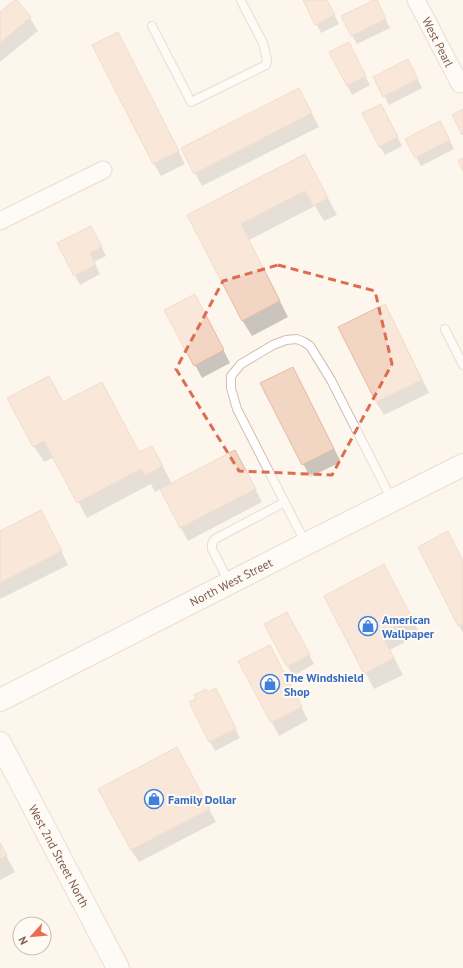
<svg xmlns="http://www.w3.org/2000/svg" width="463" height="968" font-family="'PT Sans',sans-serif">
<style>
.shadow{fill:#0003}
.building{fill:#f3d5c3;stroke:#e6bba3}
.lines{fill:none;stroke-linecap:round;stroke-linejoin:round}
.lane-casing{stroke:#d1beb0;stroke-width:10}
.street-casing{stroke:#d1beb0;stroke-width:19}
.secondary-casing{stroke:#d6c0b0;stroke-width:24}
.lane{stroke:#fff;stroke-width:8}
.street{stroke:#fff;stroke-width:17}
.secondary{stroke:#fff;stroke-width:22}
.marked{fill:none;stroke:#dc6d51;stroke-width:3;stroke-dasharray:8 5;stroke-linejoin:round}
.labels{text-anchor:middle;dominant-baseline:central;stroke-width:4;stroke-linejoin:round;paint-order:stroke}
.street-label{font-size:12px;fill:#7a5c4d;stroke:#fffaf3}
.shop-label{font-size:12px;font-weight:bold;fill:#366cbe;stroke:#fffaf3;text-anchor:start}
</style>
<rect width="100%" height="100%" fill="#fdf6ec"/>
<path class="shadow" d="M16 0 30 18 38 31 0 62V14Z
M304 0H327L339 24 321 33Z
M376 0 390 28 357 44 352 35Z
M118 33 185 164 161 176 154 164Z
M353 52 370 85 352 95 331 53Z
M413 69 422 88 389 105 375 78Z
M299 89 319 127 202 186 195 173Z
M385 114 402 146 385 155 380 147Z
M445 131 454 149 421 166 416 157Z
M305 155 337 215 324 221 315 206 249 240 288 317 252 336 242 320 189 215Z
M96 236 106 256 94 262 100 274 80 285 59 244Z
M202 308 230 363 202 378 195 365Z
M392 318 429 393 384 415 376 402 340 328Z
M300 381 341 462 310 477 262 384Z
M63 403 140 453 161 463 172 484 242 464 262 502 188 541 160 489 155 492 151 484 87 518 54 457 44 462 34 446Z
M48 524 68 565 0 599V532Z
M448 533 463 561V633L419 547Z
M393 581 420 634 390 650 403 675 374 689 325 596Z
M292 622 314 664 293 676 265 625Z
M277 659 308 720 279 736 240 662Z
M208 694 220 698 240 738 215 751 190 703Z
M184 761 216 822 139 862 131 850Z
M0 844 15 872 0 880Z"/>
<path class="building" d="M15 0H17L31 17 0 43V12Z
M303 0H327L335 15 315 25Z
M374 0H377L386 19 351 36 341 16Z
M118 32 179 151 153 164 92 45Z
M349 42 366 76 347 86 329 52Z
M408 59 418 79 383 97 373 77Z
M299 88 312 113 194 174 181 148Z
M381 104 398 137 379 147 362 113Z
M463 109V134L462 135 452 115Z
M440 121 450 140 415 158 405 139Z
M305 154 328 198 313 206 305 191 241 224 280 301 242 321 187 215Z
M463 158V171L458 161Z
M91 226 102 247 90 253 96 265 74 276 57 243Z
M195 294 224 350 194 366 164 310Z
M385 304 422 380 376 402 338 327Z
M293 367 334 449 302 465 260 383Z
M49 376 63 402 102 382 139 452 152 446 163 466 145 476 141 469 77 503 44 441 33 447 7 398Z
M235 450 256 489 180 528 160 489Z
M41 510 62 551 0 583V531Z
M448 531 463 561V624L458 626 418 547Z
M384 564 412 618 381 633 394 658 364 674 324 596Z
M287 612 310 655 287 667 264 624Z
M270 645 302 707 271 723 238 661Z
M216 688 236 729 209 742 189 702 196 699 194 695 206 689 208 692Z
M177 747 210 809 131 850 98 789Z
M0 843 7 855 0 859Z"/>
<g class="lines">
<defs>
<path id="lane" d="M152 26 191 102 266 65 267 60 263 43 242 3 241 0
M445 329 463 365
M306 544 237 409 231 388V376L241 364 273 345 286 340 297 339 304 342 310 346 331 380 392 500
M229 582 212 549V544L215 539 285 502"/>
<path id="street" d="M416 0 460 84
M0 221 103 170"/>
<path id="secondary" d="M0 700 306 544 463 465
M0 743 118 968"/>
</defs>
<use href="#lane" class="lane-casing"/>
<use href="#street" class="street-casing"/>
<use href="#secondary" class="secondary-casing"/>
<use href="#lane" class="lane"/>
<use href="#street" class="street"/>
<use href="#secondary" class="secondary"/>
</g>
<path d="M0 0H463V968H0ZM278 265 375 291 392 364 332 475 239 471 176 369 223 281Z" fill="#fdf6ec" fill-opacity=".55" fill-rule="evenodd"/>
<path class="marked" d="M278 265 375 291 392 364 332 475 239 471 176 369 223 281Z"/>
<defs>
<symbol id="shop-ring" viewBox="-11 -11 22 22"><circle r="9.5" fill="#fffaf3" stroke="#3f7fe0" stroke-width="1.5"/><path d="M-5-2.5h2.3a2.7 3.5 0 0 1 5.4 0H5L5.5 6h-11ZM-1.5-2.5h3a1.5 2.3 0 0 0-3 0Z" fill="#3f7fe0"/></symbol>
</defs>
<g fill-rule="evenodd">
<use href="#shop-ring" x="357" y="615" width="22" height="22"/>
<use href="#shop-ring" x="259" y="673" width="22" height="22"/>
<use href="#shop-ring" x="143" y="788" width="22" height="22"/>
</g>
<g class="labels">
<g class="street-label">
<text transform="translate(438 42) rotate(63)">West Pearl</text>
<text transform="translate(231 582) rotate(-27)">North West Street</text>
<text transform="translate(59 856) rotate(62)">West 2nd Street North</text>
</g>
<g class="shop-label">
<text x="382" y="619">American<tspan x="382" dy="14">Wallpaper</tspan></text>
<text x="284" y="677">The Windshield<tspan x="284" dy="14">Shop</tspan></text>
<text x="168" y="799">Family Dollar</text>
</g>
</g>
<g transform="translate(32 936) rotate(243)"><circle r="19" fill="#fffaf3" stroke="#cabbb1"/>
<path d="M0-3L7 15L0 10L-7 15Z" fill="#e76f51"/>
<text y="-6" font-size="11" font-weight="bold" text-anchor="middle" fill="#7a5c4d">N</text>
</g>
</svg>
